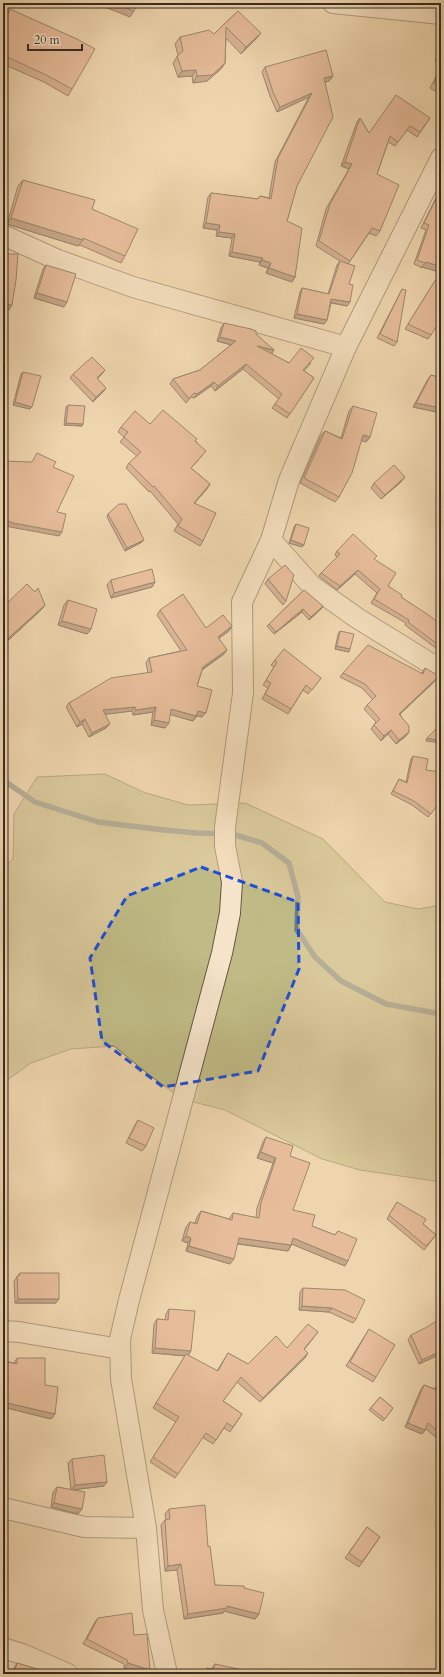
<svg xmlns="http://www.w3.org/2000/svg" width="444" height="1677" font-family="Cardo,serif">
<style>
.green{fill:#c0bb86;stroke:#7c7354}
.lines{fill:none;stroke-linecap:round;stroke-linejoin:round}
.stream{stroke:#747e79;stroke-width:5.5}
.street-casing{stroke:#655646;stroke-width:22}
.street{stroke:#f5e4ca;stroke-width:20}
.wall{fill:#bc886e;stroke:#372b23}
.shaded-wall{fill:#996f5a;stroke:#372b23}
.building{fill:#db9e80;stroke:#372b23}
.marked{fill:none;stroke:#1d4ed8;stroke-width:3;stroke-dasharray:8 5;stroke-linejoin:round}
</style>
<rect width="100%" height="100%" fill="#efd5ae"/>
<filter id="stains"><feTurbulence type="fractalNoise" baseFrequency=".005" numOctaves="4"/><feColorMatrix values="0 0 0 0 .2 0 0 0 0 .09 0 0 0 0 .02 0 0 0 .5 -.17"/></filter>
<radialGradient id="worn" r=".72"><stop offset=".6" stop-color="#630" stop-opacity="0"/><stop offset="1" stop-color="#630" stop-opacity=".3"/></radialGradient>
<path class="green" d="M105 774 143 792 188 805 245 803 323 839 385 902 418 909 441 905V1182L360 1170 322 1159 225 1110 182 1099 148 1074 114 1046 71 1049 31 1063 3 1083V868L13 859 14 814 37 777Z"/>
<g class="lines">
<path class="stream" d="M3 782H6L35 802 98 822 164 830 197 833 232 834 262 843 289 863 298 897 297 930 315 957 341 981 386 1004 441 1014"/>
<defs>
<path id="street" d="M333 3 441 14
M3 235 58 260 133 287 346 347
M271 540 312 586 357 618 441 670
M3 1331 19 1332 120 1349
M3 1508 84 1527 146 1528
M3 1648 22 1654 68 1674
M167 1674 153 1610 146 1528 121 1379 120 1339 129 1300 222 953 230 913 232 882 225 846V827L243 693 242 602 271 540 289 480 346 347 441 158"/>
</defs>
<use href="#street" class="street-casing"/>
<use href="#street" class="street"/>
</g>
<path class="wall" d="M10 9 72 89 68 96 44 82 3 64V21L6 16Z
M238 11 256 39 241 54 226 38 225 63 221 69 207 81 193 83 192 76 178 77 173 63 178 55 175 44 180 37 214 34Z
M441 48V63L435 60Z
M265 67 333 76 329 81 325 82 287 221 295 277 292 282 266 273 268 268 259 265 260 262 229 256 232 238 216 236 217 230 203 228 208 197 211 193 257 199 260 196 269 198 275 162 309 97 277 112 270 96 262 72Z
M441 67V89L438 93 430 88Z
M360 118 369 133 430 118 417 137 407 130 395 146 388 142 377 174 380 231 376 236 369 233 348 264 349 284 347 306 331 303 327 320 324 324 294 318 300 292 302 288 328 294 337 265 340 261 316 246 326 209 349 169 341 166 357 122Z
M23 180 125 256 121 263 80 245 78 246 7 224 18 186Z
M441 188V233L436 242V271L422 267V268L414 264 426 230 421 228Z
M46 265 64 307 34 298 43 269Z
M433 284 431 335 428 339 405 329Z
M402 289 397 342 394 346 377 338 400 293Z
M224 323 256 334 271 354 289 363H311L304 371 314 378 287 418 272 408 279 399 243 369 215 391 211 386 194 398 191 397 186 403 170 384 173 379 200 370 231 345 217 341 221 328Z
M23 372 30 409 13 405 21 374Z
M73 374H102L97 379 106 388 103 392 93 402 70 378Z
M431 375 441 378V413L413 407 428 379Z
M68 405 83 424 82 426 64 425 66 407Z
M353 406 370 437 366 442 361 440 339 497 335 502 300 483 321 435 325 431 341 438 349 411Z
M150 424 196 441 202 456 191 468 210 484 194 504 203 541 200 546 174 531 178 524 150 491 149 492 126 468 129 463 137 456 120 442 124 437 118 432 121 427Z
M401 482 381 499 371 488 374 483Z
M108 514 144 540 142 542 125 551 107 517Z
M296 524 304 545 302 547 289 543 294 527Z
M337 551 374 559 388 586 401 597 441 625V652L405 625 406 623 371 603 377 593 355 574 337 590 319 576 321 573 337 557 335 555Z
M268 579 286 601 283 605 265 584Z
M111 580 155 582 152 587 111 598 107 585Z
M304 590 322 608 309 620 302 612 274 634 267 626 269 624Z
M68 600 91 629 87 634 58 625 64 605Z
M45 605 41 610 3 645V607Z
M160 610 206 628 229 631 219 638 224 654 202 670 197 686 206 713 202 717 197 716 193 721 170 714 165 728 151 725 153 712 133 715 132 711 105 714 106 728 89 737 82 724 77 727 66 707 69 703 148 673 146 663 149 658 181 651 157 615Z
M340 631 349 652 335 649 338 634Z
M275 660 321 678 308 694 303 690 288 714 262 699 268 688 263 685 274 667 271 665Z
M425 668 436 680 400 714 409 732 406 736 396 744 388 734 381 741 371 729 376 722 364 709 367 705 373 700 362 688 340 677 343 673H422Z
M413 756 426 770 441 800 428 817 412 805 391 794 399 779 406 782 411 759Z
M138 1120 146 1146 142 1151 126 1143 135 1125Z
M266 1137 290 1156 293 1210 312 1226 335 1235 338 1231 345 1266 292 1244 288 1251 237 1244 230 1264 186 1251 188 1243 182 1241 186 1227 190 1222 195 1223 197 1217 201 1211 229 1219 233 1213 256 1218 257 1208 273 1163 257 1158 263 1142Z
M397 1202 436 1235 424 1250 387 1219Z
M20 1273 56 1303H15L14 1281Z
M303 1288 356 1319 353 1323 329 1312 299 1310 300 1292Z
M169 1309 188 1356 217 1371 228 1353 248 1364 287 1348 318 1332 304 1350 305 1358 260 1402 237 1382 223 1401 242 1414 230 1432 224 1428 213 1444 202 1437 175 1478 150 1462 176 1422 153 1408 185 1356 152 1353 154 1324 157 1319 165 1320 166 1314Z
M369 1329 376 1377 373 1382 346 1366Z
M411 1335 441 1354 419 1364 408 1340Z
M17 1358 45 1385 55 1414 51 1419 3 1407V1361L14 1363Z
M441 1375V1438L439 1440 426 1429 422 1434 405 1427 421 1389 424 1385 435 1389Z
M380 1397 393 1408 383 1421 369 1410Z
M72 1459 104 1486 72 1490 78 1514 51 1507 53 1492 57 1487 71 1490 68 1463Z
M169 1509 208 1547 215 1585 244 1588 259 1614 255 1619 224 1611 223 1613 184 1619 177 1570 165 1571 161 1525 165 1520H166L165 1514Z
M367 1527 380 1537 359 1567 345 1558Z
M98 1618 134 1635 150 1670 146 1674 124 1668V1664L83 1644 95 1622Z
M17 1663 51 1674H12L14 1668Z
M215 1664 242 1674H204L207 1668 211 1669Z"/>
<path class="shaded-wall" d="M111 3H114L134 11 130 17 107 8Z
M137 3H146L145 4 133 9Z
M261 33 256 39 241 54 246 47Z
M225 63 221 69 207 81 193 83 197 76Z
M196 70 192 76 178 77 182 71Z
M333 76 329 81 321 83 324 78Z
M312 93 309 97 277 112 280 107Z
M345 162 352 164 349 169 341 166Z
M11 218 83 240 78 246 7 224Z
M206 223 220 225 217 230 203 228Z
M219 232 235 234 232 238 216 236Z
M232 252 263 258 260 262 229 256Z
M262 260 271 263 268 268 259 265Z
M426 262 439 266 436 271 422 267Z
M269 268 295 277 292 282 266 273Z
M37 293 67 302 64 307 34 298Z
M331 299 350 302 347 306 329 302Z
M3 304 12 305 9 310 3 309Z
M297 314 327 320 324 324 294 318Z
M220 337 236 341 233 345 217 341Z
M257 346 274 350 271 355Z
M246 364 243 369 215 391 218 386Z
M105 370 102 374 94 382 97 378Z
M214 382 211 386 194 398 197 394Z
M106 388 103 392 93 402 96 397Z
M15 402 32 407 30 409 13 405Z
M416 403 441 408V413L413 407Z
M66 423 83 424 82 426 64 425Z
M363 435 370 437 366 442 359 440Z
M405 477 401 482 381 499 385 495Z
M210 484 207 489 190 508 194 503Z
M3 519 62 532 59 536 10 527 3 524Z
M144 540 142 542 125 551 127 548Z
M291 540 304 545 302 547 289 543Z
M358 570 355 574 337 590 340 586Z
M155 582 152 587 111 598 114 593Z
M45 605 41 610 3 645V643Z
M323 606 322 608 309 620 311 617Z
M303 609 302 612 274 634 276 632Z
M62 621 91 629 87 634 58 625Z
M232 626 229 631 215 641 218 637Z
M337 646 350 649 349 652 335 649Z
M227 650 224 654 200 671 203 667Z
M439 676 436 680 396 718 399 714Z
M135 707 132 711 100 715 103 710Z
M156 707 153 712 133 715 136 710Z
M171 709 196 716 193 721 168 714Z
M198 711 206 713 202 717 195 715Z
M85 719 82 724 77 727 80 722Z
M154 720 169 723 165 728 151 725Z
M110 724 106 728 89 737 92 733Z
M391 730 388 734 381 741 384 736Z
M409 732 406 736 396 744 399 740Z
M427 738 441 741V743L426 741Z
M261 1152 276 1158 273 1163 257 1158Z
M186 1236 191 1238 188 1243 182 1241Z
M239 1238 291 1245 288 1251 235 1243Z
M293 1238 348 1261 345 1266 289 1243Z
M189 1246 234 1259 230 1264 186 1251Z
M18 1299H59L56 1303H15Z
M302 1306 332 1308 329 1312 299 1310Z
M155 1348 191 1351 188 1356 152 1353Z
M441 1351V1354L419 1364 422 1360Z
M308 1353 305 1358 260 1402 263 1398Z
M3 1402 55 1414 51 1419 3 1407Z
M408 1423 425 1430 422 1434 405 1427Z
M107 1482 104 1486 71 1490 75 1485Z
M54 1503 82 1509 78 1514 51 1507Z
M181 1564 177 1570 165 1571 168 1566Z
M227 1606 259 1614 255 1619 224 1611 223 1613 184 1619 188 1614Z
M128 1663 150 1670 146 1674 124 1668Z"/>
<path class="building" d="M114 3H137L134 11Z
M10 9 77 39 95 49 72 89 48 76 3 55V25Z
M238 11 261 33 246 47 226 27 225 63 212 75 197 76 196 70 182 71 177 56 183 51 180 37 209 30 214 34Z
M326 50 333 76 324 78 333 117 297 186 287 221 302 228 295 277 269 268 271 263 262 260 263 258 232 252 235 234 219 232 220 225 206 223 211 193 258 199 260 196 271 199 278 158 312 93 280 107 273 92 265 67Z
M441 50V57L438 55Z
M441 69V88L434 83Z
M396 95 430 118 420 132 410 126 398 142 390 136 377 174 399 185 380 231 372 228 350 261 319 241 330 204 352 164 345 162 360 118 369 133Z
M23 180 95 200 92 209 138 229 125 256 83 238V240L11 218Z
M441 189V233L436 242 441 244V261L439 266 426 262 425 263 417 260 429 225 424 223Z
M3 254H18L16 280 12 305 3 304Z
M340 261 355 266 349 284 353 285 350 302 331 299 327 320 297 314 302 288 329 294Z
M46 265 76 274 67 302 37 293Z
M436 279 441 282V319L431 335 408 324Z
M402 289 406 290 397 342 380 334Z
M224 323 251 329 256 331V334L274 350 257 346 289 363 301 348 314 358 303 370 314 378 290 414 275 404 282 394 246 364 218 386 214 382 197 394 194 393 189 399 173 379 200 370 236 341 220 337Z
M92 357 105 370 97 378 106 388 96 397 73 374Z
M23 372 41 376 32 407 15 402Z
M431 375 441 378V408L416 403Z
M68 405 85 406 83 424 66 423Z
M353 406 377 413 370 437 363 435 352 473 339 497 304 478 325 431 342 439Z
M163 410 197 439 195 441 206 451 191 468 210 484 194 503 216 513 203 541 178 526 182 519 154 486 153 487 129 463 141 452 124 437 128 432 121 427 135 411 150 424Z
M37 453 56 462 53 467 74 476 57 512 66 514 62 532 13 523 3 519V461L32 462Z
M394 465 405 477 385 495 374 483Z
M119 504H126L144 540 127 548 108 514Z
M296 524 309 528 304 545 291 540Z
M353 534 377 556 374 559 396 573 388 586 402 595 401 597 430 616 441 625V647L408 622 409 620 374 599 380 589 358 570 340 586 321 573 340 554 337 551Z
M285 565 294 575 286 601 268 579Z
M152 569 155 582 114 593 111 580Z
M3 575H5L3 586Z
M27 584 35 592 38 588 45 605 3 643V630H4V618H3V607Z
M304 590 323 606 311 617 303 609 276 632 269 624Z
M183 594 206 628 223 615 232 626 218 637 227 650 203 667 197 686 212 690 206 713 198 711 196 716 171 709 169 723 154 720 156 707 136 710 135 707 103 710 110 724 92 733 85 719 80 722 69 703 111 678 152 672 149 658 187 650 160 610Z
M68 600 97 609 91 629 62 621Z
M340 631 354 634 350 649 337 646Z
M368 645 423 674 425 668 439 676 399 714 409 726V732L399 740 391 730 384 736 374 725 380 719 367 705 376 696 365 684 343 673Z
M284 649 321 678 312 690 306 685 291 709 265 694 271 683 266 680 277 662 275 660Z
M441 724V741L427 738Z
M413 756 428 759 426 770 441 772V800L431 814 414 801 393 791 399 779 407 783Z
M138 1120 154 1128 146 1146 129 1138Z
M266 1137 293 1146 290 1156 310 1163 293 1210 315 1215 312 1226 335 1235 338 1231 357 1239 348 1261 293 1238 291 1245 239 1238 234 1259 189 1246 191 1238 186 1236 190 1222 197 1224 201 1211 232 1220 233 1213 259 1218 261 1203 276 1158 261 1152Z
M397 1202 426 1219 423 1224 436 1235 426 1246 389 1215Z
M20 1273H59V1299H18L17 1276H19Z
M303 1288 345 1290 365 1300 356 1319 332 1308 302 1306Z
M169 1309 195 1311 191 1351 155 1348 157 1319 168 1320Z
M441 1318V1351L422 1360 411 1335 427 1327Z
M308 1324 318 1332 304 1349 308 1353 263 1398 241 1377 223 1401 242 1414 233 1427 227 1423 216 1440 206 1433 178 1474 153 1457 179 1417 156 1403 186 1354 218 1371 228 1353 248 1364 276 1336 287 1348Z
M369 1329 395 1345 376 1377 350 1362Z
M17 1358H45V1385L58 1387 55 1414 3 1402V1361L17 1364Z
M441 1378V1434L428 1423 425 1430 408 1423 424 1385 437 1390Z
M380 1397 393 1408 385 1419 371 1408Z
M104 1455 107 1482 75 1485 72 1459Z
M57 1487 85 1492 82 1509 54 1503Z
M205 1505 208 1547 210 1546 215 1585 244 1586V1588L264 1593 259 1614 227 1606V1608L188 1614 181 1564 168 1566 165 1520 170 1519 169 1509Z
M367 1527 380 1537 362 1562 349 1553Z
M132 1613 134 1635 147 1634 150 1670 128 1663 127 1660 87 1639 98 1618Z
M17 1663 51 1673V1674H14Z
M215 1664 243 1670 242 1674H206L207 1668 213 1670Z"/>
<path d="M0 0H444V1677H0ZM201 867 298 902 299 969 258 1071 163 1087 102 1041 90 958 127 896Z" fill="#efd5ae" fill-opacity=".55" fill-rule="evenodd"/>
<path class="marked" d="M201 867 298 902 299 969 258 1071 163 1087 102 1041 90 958 127 896Z"/>
<rect width="444" height="1677" fill="none" stroke="#efd5ae" stroke-width="16"/>
<rect x="4" y="4" width="436" height="1669" fill="none" stroke="#372b23" stroke-width="2"/>
<rect x="8" y="8" width="428" height="1661" fill="none" stroke="#372b23"/>
<path d="M28 44v6h54v-6" fill="none" stroke="#372b23" stroke-width="2"/>
<text x="34" y="44" font-size="12" fill="#372b23" stroke="#f5e4ca" stroke-width="3" paint-order="stroke">20 m</text>
<rect width="100%" height="100%" filter="url(#stains)"/>
<rect width="100%" height="100%" fill="url(#worn)"/>
</svg>
